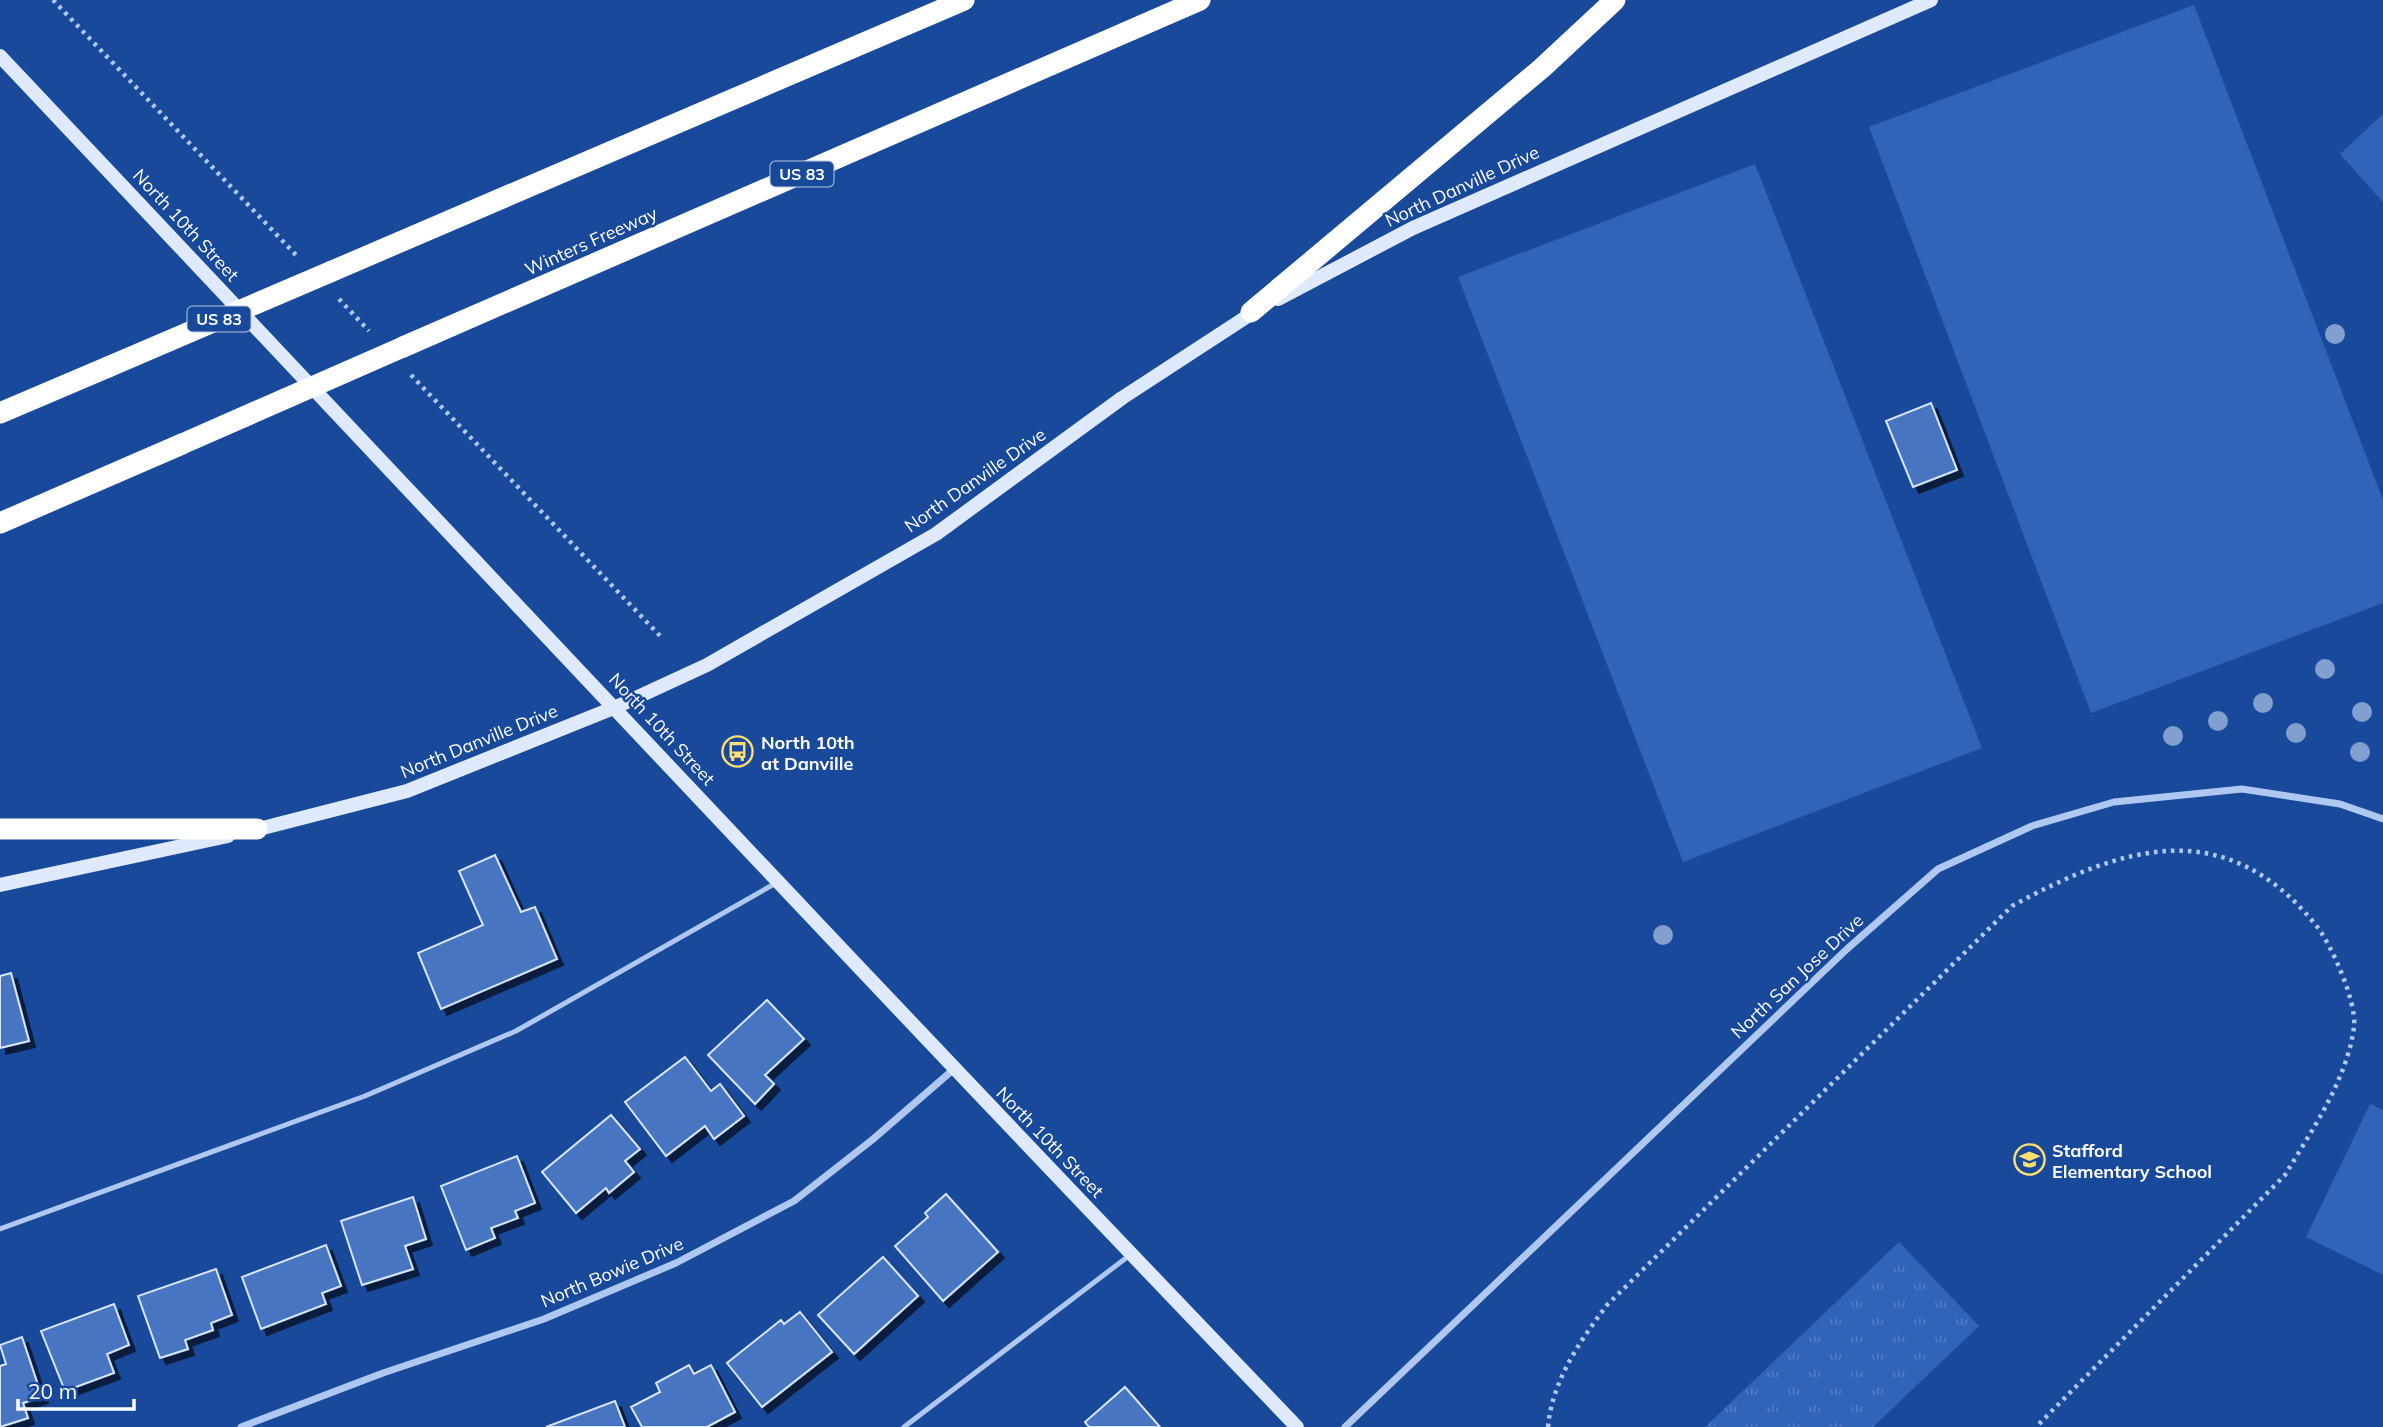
<svg xmlns="http://www.w3.org/2000/svg" width="2383" height="1427" font-family="Mulish,sans-serif">
<style>
.grass{fill:url(#grass-tufts)}
.garden{fill:#3064b9}
.building{fill:#4675c2;stroke:#d7e5fc;stroke-width:2;filter:url(#shadow)}
.lines{fill:none;stroke-linecap:round;stroke-linejoin:round}
.path{stroke:#afc8f1;stroke-width:4.5;stroke-dasharray:3.5 5;stroke-linecap:butt}
.lane{stroke:#afc8f1;stroke-width:5}
.street{stroke:#afc8f1;stroke-width:7}
.secondary{stroke:#dee9fc;stroke-width:14}
.highway{stroke:#fff;stroke-width:21}
.highway-bridge{stroke:#fff;stroke-width:21}
.tree{fill:#829fd0}
.labels{text-anchor:middle;dominant-baseline:central;stroke-width:5;stroke-linejoin:round;paint-order:stroke}
.shield{fill:#19499a;stroke:#bac8e1;stroke-width:2}
.shield-label{font-size:16px;font-weight:bold;fill:#fff}
.street-label{font-size:18px;fill:#fff;stroke:#19499a}
.poi-label{font-size:18px;font-weight:bold;fill:#fff;stroke:#19499a;text-anchor:start}
</style>
<defs>
<pattern id="grass-tufts" width="24" height="20" patternUnits="userSpaceOnUse" patternTransform="scale(1.75)"><rect width="24" height="20" fill="#3064b9"/><path d="M3 7l-1-3M5 7V3M7 7l1-3M15 17l-1-3M17 17v-4M19 17l1-3" fill="none" stroke="#4f7bc4"/></pattern>
<filter id="shadow"><feDropShadow dx="6" dy="6" stdDeviation="0" flood-color="#0009"/></filter>
</defs>
<rect width="100%" height="100%" fill="#19499a"/>
<path class="grass" d="M1899 1242 1979 1326 1873 1427H1705Z"/>
<path class="garden" d="M2194 5 2383 500V603L2091 713 1869 127Z
M2383 114V202L2340 154Z
M1755 164 1982 748 1683 862 1458 277Z
M2370 1104 2383 1110V1275L2306 1237Z"/>
<path class="building" d="M1931 403 1957 470 1913 487 1886 421Z
M495 855 521 912 535 907 557 959 441 1009 418 953 483 925 459 871Z
M11 973 29 1041 0 1048V976Z
M767 1000 804 1039 765 1075 774 1084 755 1104 708 1055Z
M685 1057 711 1091 720 1084 744 1116 714 1139 705 1126 666 1156 625 1102Z
M611 1115 640 1149 625 1161 634 1172 609 1193 606 1188 576 1213 542 1172Z
M517 1156 535 1203 515 1211 518 1218 491 1228 495 1238 466 1250 441 1186Z
M946 1194 998 1252 943 1301 895 1246 928 1217 925 1213Z
M413 1197 426 1239 405 1246 413 1269 362 1285 341 1221Z
M326 1245 341 1286 322 1293 326 1304 261 1329 242 1277Z
M883 1257 918 1296 854 1354 818 1315Z
M216 1269 232 1315 211 1323 213 1330 185 1340 188 1349 160 1358 138 1296Z
M114 1304 129 1345 107 1354 114 1373 65 1391 41 1331Z
M800 1312 832 1352 762 1407 727 1363 781 1320 784 1324Z
M22 1337 42 1397 23 1403 28 1418 0 1427V1366L6 1364 0 1345Z
M689 1365 694 1374 711 1365 735 1412 707 1427H642L631 1407 660 1392 656 1383Z
M1125 1387 1160 1427H1089L1085 1422Z
M615 1401 625 1427H546Z"/>
<g class="lines">
<path class="path" d="M53 0 296 255
M339 299 369 331
M411 375 663 639
M1548 1427C1552 1381 1580 1341 1607 1305L2012 906C2122 846 2224 813 2315 924 2331 943 2357 1002 2354 1027 2347 1080 2312 1130 2285 1175L2036 1427"/>
<path class="lane" d="M0 1229 365 1096 516 1031 776 883
M904 1427 1130 1255"/>
<path class="street" d="M241 1427 383 1373 544 1319 676 1263 794 1201 872 1140 954 1069
M1345 1427 1847 949 1938 869 2032 826 2114 802 2242 789 2340 804 2383 819"/>
<path class="secondary" d="M0 56C432 514 861 973 1297 1427
M1278 299 1413 228 1931 0
M251 831 407 791 616 707 707 665 936 534 1122 398 1257 310
M0 885 228 836"/>
<path class="highway" d="M330 272 964 0
M1251 312 1542 68 1615 0
M403 347 1200 0
M0 413 108 367
M0 523 182 444
M0 829H257"/>
<path class="highway-bridge" d="M108 367 330 272
M182 444 403 347"/>
</g>
<g class="tree">
<circle cx="2335" cy="334" r="10"/>
<circle cx="2325" cy="669" r="10"/>
<circle cx="2263" cy="703" r="10"/>
<circle cx="2362" cy="712" r="10"/>
<circle cx="2218" cy="721" r="10"/>
<circle cx="2296" cy="733" r="10"/>
<circle cx="2173" cy="736" r="10"/>
<circle cx="2360" cy="752" r="10"/>
<circle cx="1663" cy="935" r="10"/>
</g>
<defs>
<symbol id="bus-ring" viewBox="-11 -11 22 22"><circle r="9.5" fill="#19499a" stroke="#ffdf6f" stroke-width="1.5"/><path d="M-5-6H5V4H4V6H2V4H-2V6H-4V4H-5ZM-3.5-4V0h7V-4ZM-3.5 1.2v1.5H-2V1.2ZM2 1.2v1.5H3.5V1.2Z" fill="#ffdf6f"/></symbol>
<symbol id="school-ring" viewBox="-11 -11 22 22"><circle r="9.5" fill="#19499a" stroke="#ffdf6f" stroke-width="1.5"/><path d="M0-5L7-2L0 1L-7-2ZM-4 1L0 2.5L4 1V4Q0 6-4 4Z" fill="#ffdf6f"/></symbol>
</defs>
<g fill-rule="evenodd">
<use href="#bus-ring" x="720" y="734" width="35" height="35"/>
<use href="#school-ring" x="2012" y="1142" width="35" height="35"/>
</g>
<g class="labels">
<g class="shield">
<rect x="770.5" y="161.5" width="63" height="25" rx="5"/>
<rect x="187.5" y="306.5" width="63" height="25" rx="5"/>
</g>
<g class="shield-label">
<text x="802" y="174">US 83</text>
<text x="219" y="319">US 83</text>
</g>
<g class="street-label">
<text transform="translate(1462 186) rotate(-25)">North Danville Drive</text>
<text transform="translate(186 225) rotate(47)">North 10th Street</text>
<text transform="translate(591 241) rotate(-24)">Winters Freeway</text>
<text transform="translate(975 480) rotate(-35)">North Danville Drive</text>
<text transform="translate(662 729) rotate(47)">North 10th Street</text>
<text transform="translate(479 741) rotate(-22)">North Danville Drive</text>
<text transform="translate(1797 976) rotate(-43)">North San Jose Drive</text>
<text transform="translate(1050 1142) rotate(46)">North 10th Street</text>
<text transform="translate(612 1272) rotate(-23)">North Bowie Drive</text>
</g>
<g class="poi-label">
<text x="761" y="742">North 10th<tspan x="761" dy="21">at Danville</tspan></text>
<text x="2052" y="1150">Stafford<tspan x="2052" dy="21">Elementary School</tspan></text>
</g>
</g>
<path d="M18 1399v10h116v-10" fill="none" stroke="#ffffff" stroke-width="3.5"/>
<text x="28" y="1399" font-size="21" fill="#ffffff" stroke="#19499a" stroke-width="5" paint-order="stroke">20 m</text>
</svg>
